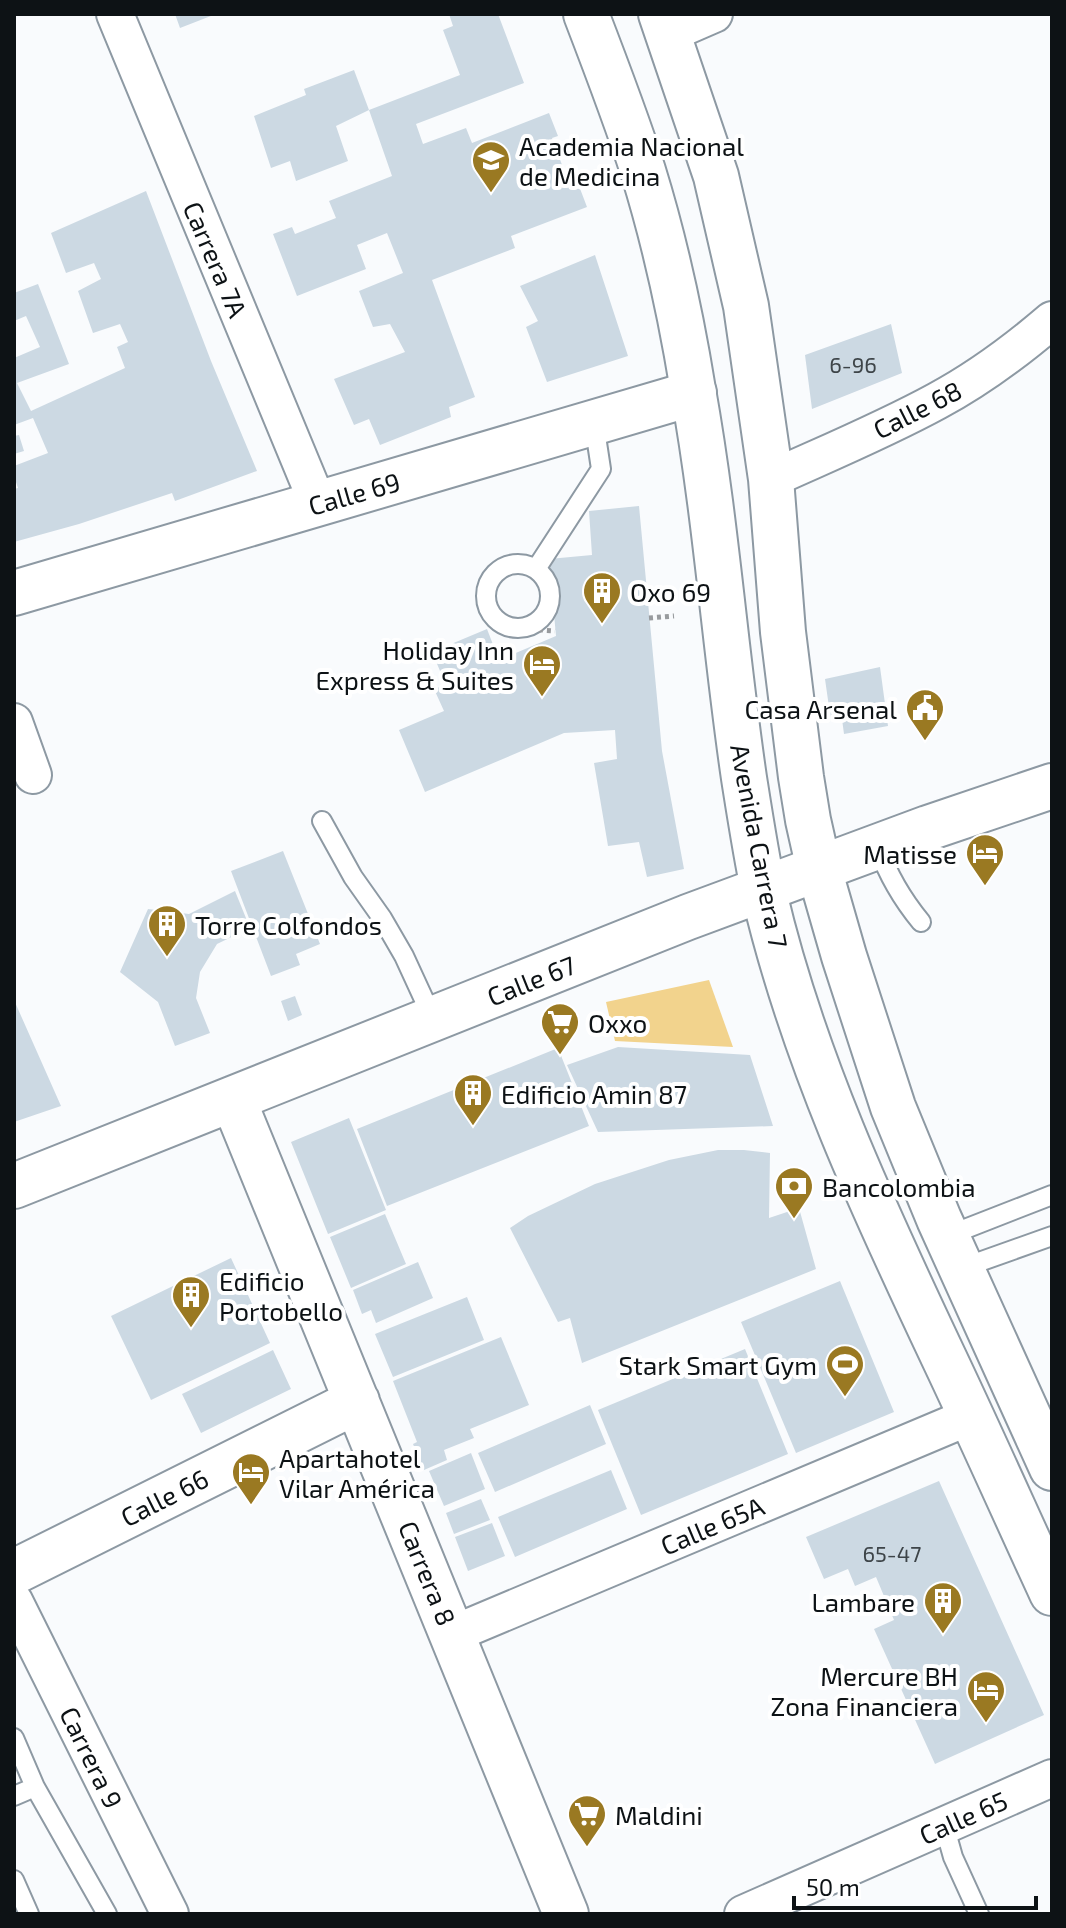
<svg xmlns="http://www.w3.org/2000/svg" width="1066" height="1928" font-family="'Exo 2',sans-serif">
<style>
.water{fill:#f2d38d}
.building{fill:#ccd9e3}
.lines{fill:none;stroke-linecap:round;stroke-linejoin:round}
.lane-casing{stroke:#8d99a3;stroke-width:22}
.street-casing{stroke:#8d99a3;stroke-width:40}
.secondary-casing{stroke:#8d99a3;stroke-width:48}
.primary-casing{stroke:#8d99a3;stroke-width:48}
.path{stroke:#989b9e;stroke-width:5;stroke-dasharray:4 4;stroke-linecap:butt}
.lane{stroke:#fff;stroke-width:18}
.street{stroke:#fff;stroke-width:36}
.secondary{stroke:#fff;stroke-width:44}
.primary{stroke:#fff;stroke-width:44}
.labels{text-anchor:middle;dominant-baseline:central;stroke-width:8;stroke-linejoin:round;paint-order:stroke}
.number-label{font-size:22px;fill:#3d4448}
.poi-label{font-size:26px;fill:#0d1215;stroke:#fff;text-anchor:start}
.street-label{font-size:26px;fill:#0d1215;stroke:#fff}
</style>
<rect width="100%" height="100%" fill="#f9fbfd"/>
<path class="water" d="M709 980 733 1047 615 1041 606 1002Z"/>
<path class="building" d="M175 14H216L180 28Z
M449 14H498L524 83 416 124 423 144 466 128 472 143 549 113 558 136 552 138 568 181 576 178 587 207 511 236 515 248 432 280 475 397 449 407 451 417 380 445 369 419 354 425 334 379 405 352 390 324 373 327 359 291 403 273 387 233 357 245 366 269 297 296 273 234 292 227 295 234 336 218 329 201 392 176 369 110 460 75 443 30 453 26Z
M354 70 369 110 336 126 348 161 296 181 290 161 271 168 254 116 306 95 304 89Z
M146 191 211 361 257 471 175 501 172 493 79 524 14 542V489L18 488 14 476V466L48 453 33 418 14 425V358L40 347 26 316 14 321V293L38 284 69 364 17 383 31 411 125 368 117 347 128 342 120 324 93 333 78 291 101 279 94 263 66 273 51 233Z
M595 255 628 356 547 382 526 327 538 321 520 286Z
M891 324 902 373 812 409 805 355Z
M19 435 24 451 14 454V436Z
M639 506 662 751 684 869 647 877 639 842 608 846 594 763 617 759 615 730 564 733 425 792 399 730 444 711 434 689 446 685 432 652 487 629 499 660 556 636 549 559 592 555 589 511Z
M880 667 888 726 844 734 842 719 831 721 825 679Z
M283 851 320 944 296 954 300 965 271 976 231 871Z
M235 891 250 928 217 944 200 972 196 998 210 1033 175 1046 158 1002 120 972 148 909 189 914Z
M295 996 302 1015 288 1021 281 1001Z
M14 1000 61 1106 14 1122Z
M618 1047 750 1055 773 1126 598 1132 567 1065Z
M558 1048 589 1126 387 1206 357 1129Z
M349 1118 386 1210 328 1234 291 1142Z
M718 1150H744L770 1153 769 1218 799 1208 816 1269 582 1363 570 1318 558 1322 510 1228 528 1216 595 1184 669 1160Z
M385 1214 406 1264 351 1288 330 1237Z
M231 1258 270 1343 151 1400 111 1316Z
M418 1262 433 1298 376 1323 371 1310 362 1314 353 1290Z
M840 1281 894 1412 796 1453 741 1322Z
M467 1297 484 1340 393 1377 375 1334Z
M501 1337 529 1405 470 1429 474 1438 444 1450 447 1460 424 1470 413 1444 417 1442 393 1381Z
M745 1349 788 1454 641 1515 598 1410Z
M273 1350 291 1389 201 1433 182 1394Z
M590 1405 606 1444 495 1492 478 1453Z
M471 1453 485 1489 444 1506 429 1471Z
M611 1470 627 1509 515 1557 498 1517Z
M939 1481 1044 1715 935 1764 874 1629 894 1620 876 1577 855 1586 848 1569 824 1579 806 1537Z
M481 1499 490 1520 454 1534 446 1513Z
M492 1523 505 1556 468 1571 455 1537Z"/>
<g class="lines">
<defs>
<path id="lane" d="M486 596a32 32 0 1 1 64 0a32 32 0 1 1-64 0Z
M536 569 601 469 594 423
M322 821 353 877 382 918 404 956 433 1019
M878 847C888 875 902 899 921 922
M947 1236 1052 1195
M962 1268 1052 1236
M14 1738 35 1787 14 1796
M35 1787 107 1914
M944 1825 953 1857 979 1914
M14 1880 29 1914"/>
<path id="street" d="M115 14 318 504
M668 34 714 14
M771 479C826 454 884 430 937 401 978 379 1017 350 1052 320
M14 722 33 775
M14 1601 170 1914
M453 1634 971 1416
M743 1914 1052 1778"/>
<path id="secondary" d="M14 593 694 393
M233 1099 566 1914
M14 1186 688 917 928 828 1052 786
M14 1572 357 1401"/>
<path id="primary" d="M586 14C606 66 626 118 643 171 665 242 681 316 693 390 716 518 725 649 744 778 750 816 756 855 764 893 802 1056 873 1208 944 1358 981 1436 1016 1515 1052 1593
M661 14 716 176 746 306 771 479 783 632 801 777 808 820 819 869 844 956 893 1107 939 1219 1052 1468"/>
</defs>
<use href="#lane" class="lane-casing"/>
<use href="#street" class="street-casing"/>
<use href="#secondary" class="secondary-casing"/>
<use href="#primary" class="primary-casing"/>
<path class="path" d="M649 618 674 616
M515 628 555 631"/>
<use href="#lane" class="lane"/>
<use href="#street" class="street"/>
<use href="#secondary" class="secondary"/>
<use href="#primary" class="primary"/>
</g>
<defs>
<symbol id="university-pin" viewBox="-11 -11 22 30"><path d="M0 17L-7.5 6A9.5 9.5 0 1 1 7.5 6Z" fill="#9a7922" stroke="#fff"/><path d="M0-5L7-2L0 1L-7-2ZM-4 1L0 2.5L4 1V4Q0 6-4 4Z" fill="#fff"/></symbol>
<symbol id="building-pin" viewBox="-11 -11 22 30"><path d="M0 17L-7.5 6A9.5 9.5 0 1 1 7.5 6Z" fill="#9a7922" stroke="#fff"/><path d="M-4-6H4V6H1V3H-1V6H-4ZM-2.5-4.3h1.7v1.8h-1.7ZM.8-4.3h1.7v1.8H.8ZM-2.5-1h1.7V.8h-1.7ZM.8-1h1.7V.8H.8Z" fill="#fff"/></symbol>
<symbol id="hotel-pin" viewBox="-11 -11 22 30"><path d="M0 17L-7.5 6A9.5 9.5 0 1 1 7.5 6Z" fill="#9a7922" stroke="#fff"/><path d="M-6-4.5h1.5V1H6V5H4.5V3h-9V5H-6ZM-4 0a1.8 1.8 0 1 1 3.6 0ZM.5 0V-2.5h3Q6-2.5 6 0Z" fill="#fff"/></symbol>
<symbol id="civic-pin" viewBox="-11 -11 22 30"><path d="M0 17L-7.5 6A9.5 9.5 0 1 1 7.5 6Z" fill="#9a7922" stroke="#fff"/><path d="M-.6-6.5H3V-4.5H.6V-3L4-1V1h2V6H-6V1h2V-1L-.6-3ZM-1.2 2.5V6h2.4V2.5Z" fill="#fff"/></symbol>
<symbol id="supermarket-pin" viewBox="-11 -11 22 30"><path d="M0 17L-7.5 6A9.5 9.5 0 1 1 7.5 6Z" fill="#9a7922" stroke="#fff"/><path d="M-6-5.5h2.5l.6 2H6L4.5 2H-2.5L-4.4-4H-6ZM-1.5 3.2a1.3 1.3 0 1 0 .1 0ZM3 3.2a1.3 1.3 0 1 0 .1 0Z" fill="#fff"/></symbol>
<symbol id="bank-pin" viewBox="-11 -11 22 30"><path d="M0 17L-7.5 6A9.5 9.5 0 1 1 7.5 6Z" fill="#9a7922" stroke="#fff"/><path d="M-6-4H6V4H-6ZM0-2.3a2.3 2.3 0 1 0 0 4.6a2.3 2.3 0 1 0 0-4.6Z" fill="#fff"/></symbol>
<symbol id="stadium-pin" viewBox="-11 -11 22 30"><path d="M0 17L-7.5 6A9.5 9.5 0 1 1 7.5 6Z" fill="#9a7922" stroke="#fff"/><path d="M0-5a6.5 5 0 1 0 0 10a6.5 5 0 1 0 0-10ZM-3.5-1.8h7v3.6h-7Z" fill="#fff"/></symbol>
</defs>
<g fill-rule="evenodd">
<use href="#university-pin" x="469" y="138" width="44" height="60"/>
<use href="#building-pin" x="580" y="569" width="44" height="60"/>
<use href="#hotel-pin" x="520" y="642" width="44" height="60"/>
<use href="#civic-pin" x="903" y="686" width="44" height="60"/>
<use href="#hotel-pin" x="963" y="831" width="44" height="60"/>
<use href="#building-pin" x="145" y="902" width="44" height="60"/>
<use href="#supermarket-pin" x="538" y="1000" width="44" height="60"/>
<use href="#building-pin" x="451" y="1071" width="44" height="60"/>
<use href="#bank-pin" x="772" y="1164" width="44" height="60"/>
<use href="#building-pin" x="169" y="1273" width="44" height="60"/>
<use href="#stadium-pin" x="823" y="1342" width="44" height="60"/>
<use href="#hotel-pin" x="229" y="1450" width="44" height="60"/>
<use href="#building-pin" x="921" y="1579" width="44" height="60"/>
<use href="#hotel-pin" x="964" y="1668" width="44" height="60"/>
<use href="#supermarket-pin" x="565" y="1792" width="44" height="60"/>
</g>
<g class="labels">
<g class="number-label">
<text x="853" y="364">6-96</text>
<text x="892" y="1553">65-47</text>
</g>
<g class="poi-label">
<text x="519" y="145">Academia Nacional<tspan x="519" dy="30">de Medicina</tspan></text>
<text x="630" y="591">Oxo 69</text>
<text x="514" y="649" text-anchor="end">Holiday Inn<tspan x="514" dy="30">Express &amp; Suites</tspan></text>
<text x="897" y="708" text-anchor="end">Casa Arsenal</text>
<text x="957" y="853" text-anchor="end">Matisse</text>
<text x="195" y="924">Torre Colfondos</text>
<text x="588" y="1022">Oxxo</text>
<text x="501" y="1093">Edificio Amin 87</text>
<text x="822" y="1186">Bancolombia</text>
<text x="219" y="1280">Edificio<tspan x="219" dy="30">Portobello</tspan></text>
<text x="817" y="1364" text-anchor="end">Stark Smart Gym</text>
<text x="279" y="1457">Apartahotel<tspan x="279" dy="30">Vilar América</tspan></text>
<text x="915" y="1601" text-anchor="end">Lambare</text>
<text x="958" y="1675" text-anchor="end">Mercure BH<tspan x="958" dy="30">Zona Financiera</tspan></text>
<text x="615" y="1814">Maldini</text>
</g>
<g class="street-label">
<text transform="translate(216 259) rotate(67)">Carrera 7A</text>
<text transform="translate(917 409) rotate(-27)">Calle 68</text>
<text transform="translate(354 493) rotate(-16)">Calle 69</text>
<text transform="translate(760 846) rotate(79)">Avenida Carrera 7</text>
<text transform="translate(531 980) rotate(-22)">Calle 67</text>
<text transform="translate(164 1497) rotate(-27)">Calle 66</text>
<text transform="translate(712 1525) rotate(-23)">Calle 65A</text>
<text transform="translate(428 1573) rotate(68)">Carrera 8</text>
<text transform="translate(92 1757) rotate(64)">Carrera 9</text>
<text transform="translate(963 1817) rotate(-24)">Calle 65</text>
</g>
</g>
<rect width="1066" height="1928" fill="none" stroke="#0d1215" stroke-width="32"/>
<path d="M794 1896v12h242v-12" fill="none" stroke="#0d1215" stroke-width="4"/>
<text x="806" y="1896" font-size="24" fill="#0d1215" stroke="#ffffff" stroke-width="6" paint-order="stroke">50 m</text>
</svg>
